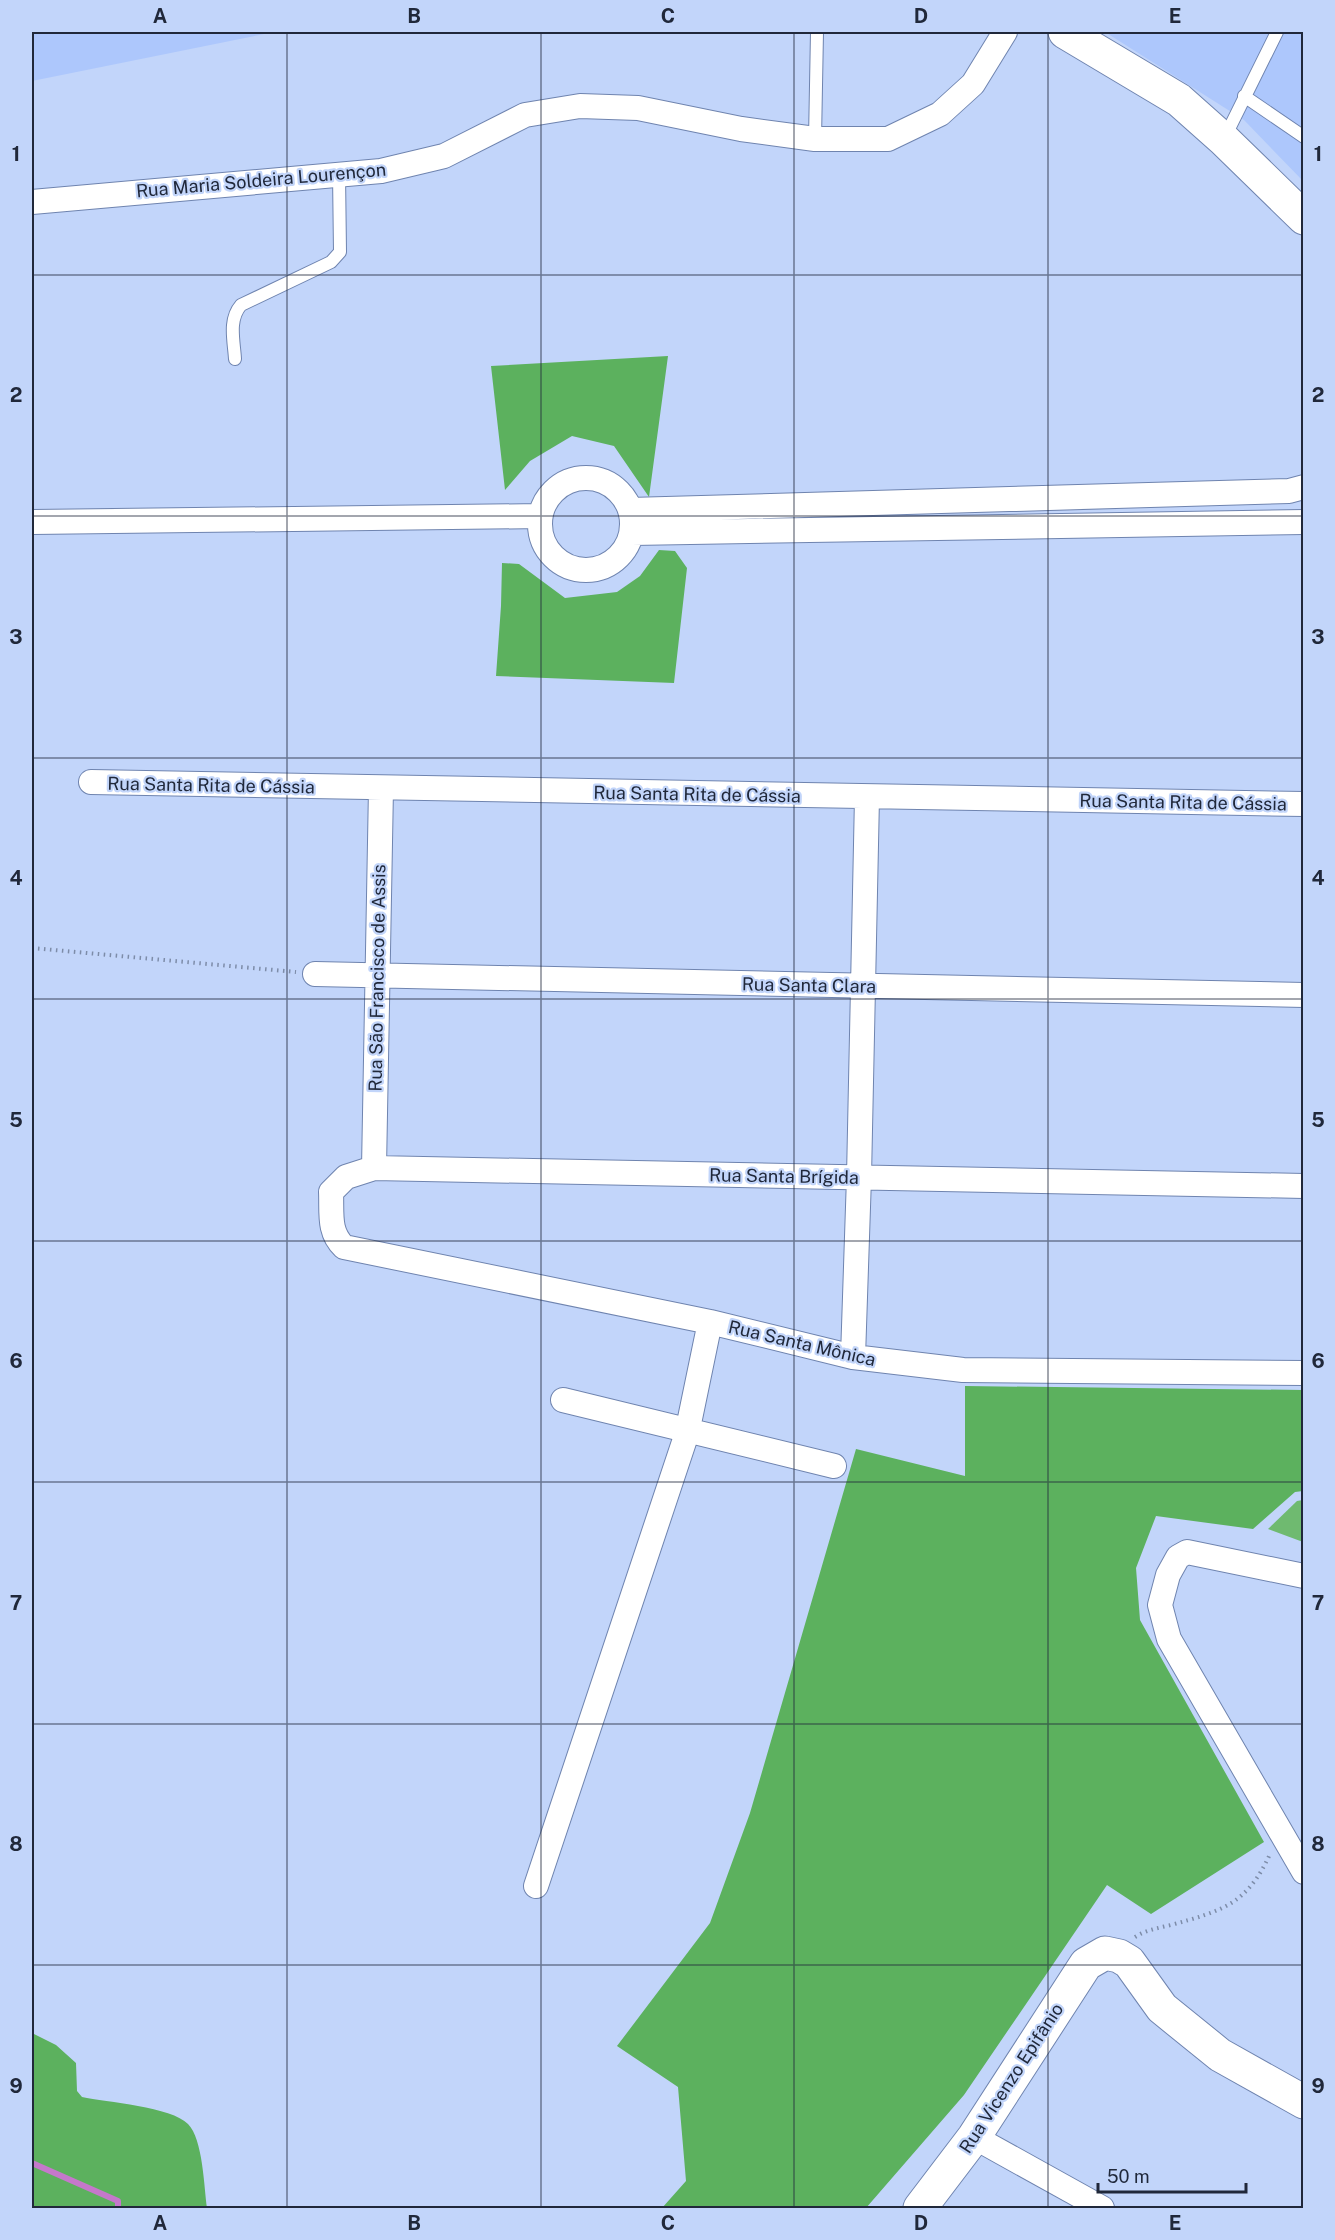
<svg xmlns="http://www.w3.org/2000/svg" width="1335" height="2240" font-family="'Public Sans',sans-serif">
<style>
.built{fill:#adc7fc}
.green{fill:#6fba70}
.forest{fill:#5cb15e}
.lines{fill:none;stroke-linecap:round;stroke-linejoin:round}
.stream{stroke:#c578cb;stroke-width:6}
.lane-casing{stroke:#6f84af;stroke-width:14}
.street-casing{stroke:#6f84af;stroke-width:26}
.secondary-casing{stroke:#6f84af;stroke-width:35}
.path{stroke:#7d8ca8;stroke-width:4;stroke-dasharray:1.5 4.5;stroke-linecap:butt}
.lane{stroke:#fff;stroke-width:12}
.street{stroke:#fff;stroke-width:24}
.secondary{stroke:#fff;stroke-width:33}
.grid{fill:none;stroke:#20283a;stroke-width:1.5;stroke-opacity:0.55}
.labels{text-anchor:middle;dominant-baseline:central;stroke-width:4.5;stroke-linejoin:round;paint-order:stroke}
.street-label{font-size:18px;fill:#20283a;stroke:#c2d5fa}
.neatline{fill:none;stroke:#20283a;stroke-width:2}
.grid-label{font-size:20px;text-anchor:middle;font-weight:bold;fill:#20283a}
</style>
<rect width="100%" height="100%" fill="#c2d5fa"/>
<path class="built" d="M32 32H274L32 81Z
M1105 32H1303V181L1244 120Z"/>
<path class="green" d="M1303 1500V1542L1268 1529 1297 1501Z"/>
<path class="forest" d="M668 356 649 497 614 446 572 436 530 461 505 490 491 366Z
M659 550 675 551 687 568 674 683 496 676 501 606 502 563 519 564 565 598 617 592 640 576Z
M965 1386 1303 1390V1491L1295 1492 1253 1529 1156 1516 1136 1568 1140 1620 1264 1842 1151 1914 1107 1885 964 2095 866 2208H662L686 2181 678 2087 617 2046 710 1923 750 1813 856 1449 965 1476Z
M32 2033 56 2045 76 2063 77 2091 82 2097C106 2102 172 2107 188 2124 203 2139 204 2187 207 2208H32Z"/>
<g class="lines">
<path class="stream" d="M32 2163 118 2201V2208"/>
<defs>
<path id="lane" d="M1244 96 1304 137
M815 139 817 32
M1224 139 1277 32
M235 359C234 341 228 320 241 305L331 262 340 252 339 174"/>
<path id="street" d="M32 202 381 171 444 156 525 115 580 106 638 108 741 129 815 139H888L940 114 973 84 1005 32
M540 524a46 46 0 1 1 92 0a46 46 0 1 1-92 0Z
M630 510 1289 491 1304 487
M32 522 540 516
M632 533 1304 522
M91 782 1304 804
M315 974 1304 995
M374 1168 381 788
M1304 1186 374 1168 346 1177 331 1192C332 1213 328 1232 344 1247L710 1322 853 1357 963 1370 1304 1373
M853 1357 859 1177 867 797
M563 1400 834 1466
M1304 1576 1187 1552 1178 1557 1168 1575 1160 1605 1169 1639 1304 1872
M536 1886 687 1433 710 1322
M974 2137 1102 2208"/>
<path id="secondary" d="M1065 32 1179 100 1224 140 1304 218
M920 2208 974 2137 1086 1964 1105 1953 1119 1956 1129 1962 1162 2008 1220 2055 1304 2102"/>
</defs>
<use href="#lane" class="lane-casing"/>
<use href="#street" class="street-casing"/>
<use href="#secondary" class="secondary-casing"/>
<path class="path" d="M32 948 296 972
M1135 1937C1146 1930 1158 1928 1171 1925 1221 1911 1247 1905 1270 1854"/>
<use href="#lane" class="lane"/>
<use href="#street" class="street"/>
<use href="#secondary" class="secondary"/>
</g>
<path class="grid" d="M287 32V2208M541 32V2208M794 32V2208M1048 32V2208M32 275H1304M32 516H1304M32 758H1304M32 999H1304M32 1241H1304M32 1482H1304M32 1724H1304M32 1965H1304"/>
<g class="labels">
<g class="street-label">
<text transform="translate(261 180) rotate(-5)">Rua Maria Soldeira Lourençon</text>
<text transform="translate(211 785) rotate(1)">Rua Santa Rita de Cássia</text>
<text transform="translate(697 794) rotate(1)">Rua Santa Rita de Cássia</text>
<text transform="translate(1183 802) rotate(1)">Rua Santa Rita de Cássia</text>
<text transform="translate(377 978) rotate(-89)">Rua São Francisco de Assis</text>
<text transform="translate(809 985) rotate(1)">Rua Santa Clara</text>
<text transform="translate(784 1176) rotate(1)">Rua Santa Brígida</text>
<text transform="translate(802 1343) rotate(13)">Rua Santa Mônica</text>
<text transform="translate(1011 2078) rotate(-57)">Rua Vicenzo Epifânio</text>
</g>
</g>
<rect width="1335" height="2240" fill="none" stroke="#c2d5fa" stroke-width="66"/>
<path d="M1098 2183v9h148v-9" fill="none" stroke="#20283a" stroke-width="3"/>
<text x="1107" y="2183" font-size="18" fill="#20283a" stroke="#c2d5fa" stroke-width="4.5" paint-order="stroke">50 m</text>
<rect x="33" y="33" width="1269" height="2174" class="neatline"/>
<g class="grid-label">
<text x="160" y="23">A</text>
<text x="414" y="23">B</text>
<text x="668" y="23">C</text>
<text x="921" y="23">D</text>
<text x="1175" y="23">E</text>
<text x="16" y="161">1</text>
<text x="1318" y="161">1</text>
<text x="16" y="402">2</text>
<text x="1318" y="402">2</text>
<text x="16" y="644">3</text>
<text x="1318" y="644">3</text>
<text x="16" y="885">4</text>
<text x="1318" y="885">4</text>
<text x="16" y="1127">5</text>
<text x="1318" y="1127">5</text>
<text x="16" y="1368">6</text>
<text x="1318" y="1368">6</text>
<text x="16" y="1610">7</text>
<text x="1318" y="1610">7</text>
<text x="16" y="1851">8</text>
<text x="1318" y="1851">8</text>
<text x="16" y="2093">9</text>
<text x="1318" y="2093">9</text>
<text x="160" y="2230">A</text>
<text x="414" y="2230">B</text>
<text x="668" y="2230">C</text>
<text x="921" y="2230">D</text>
<text x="1175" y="2230">E</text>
</g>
</svg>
